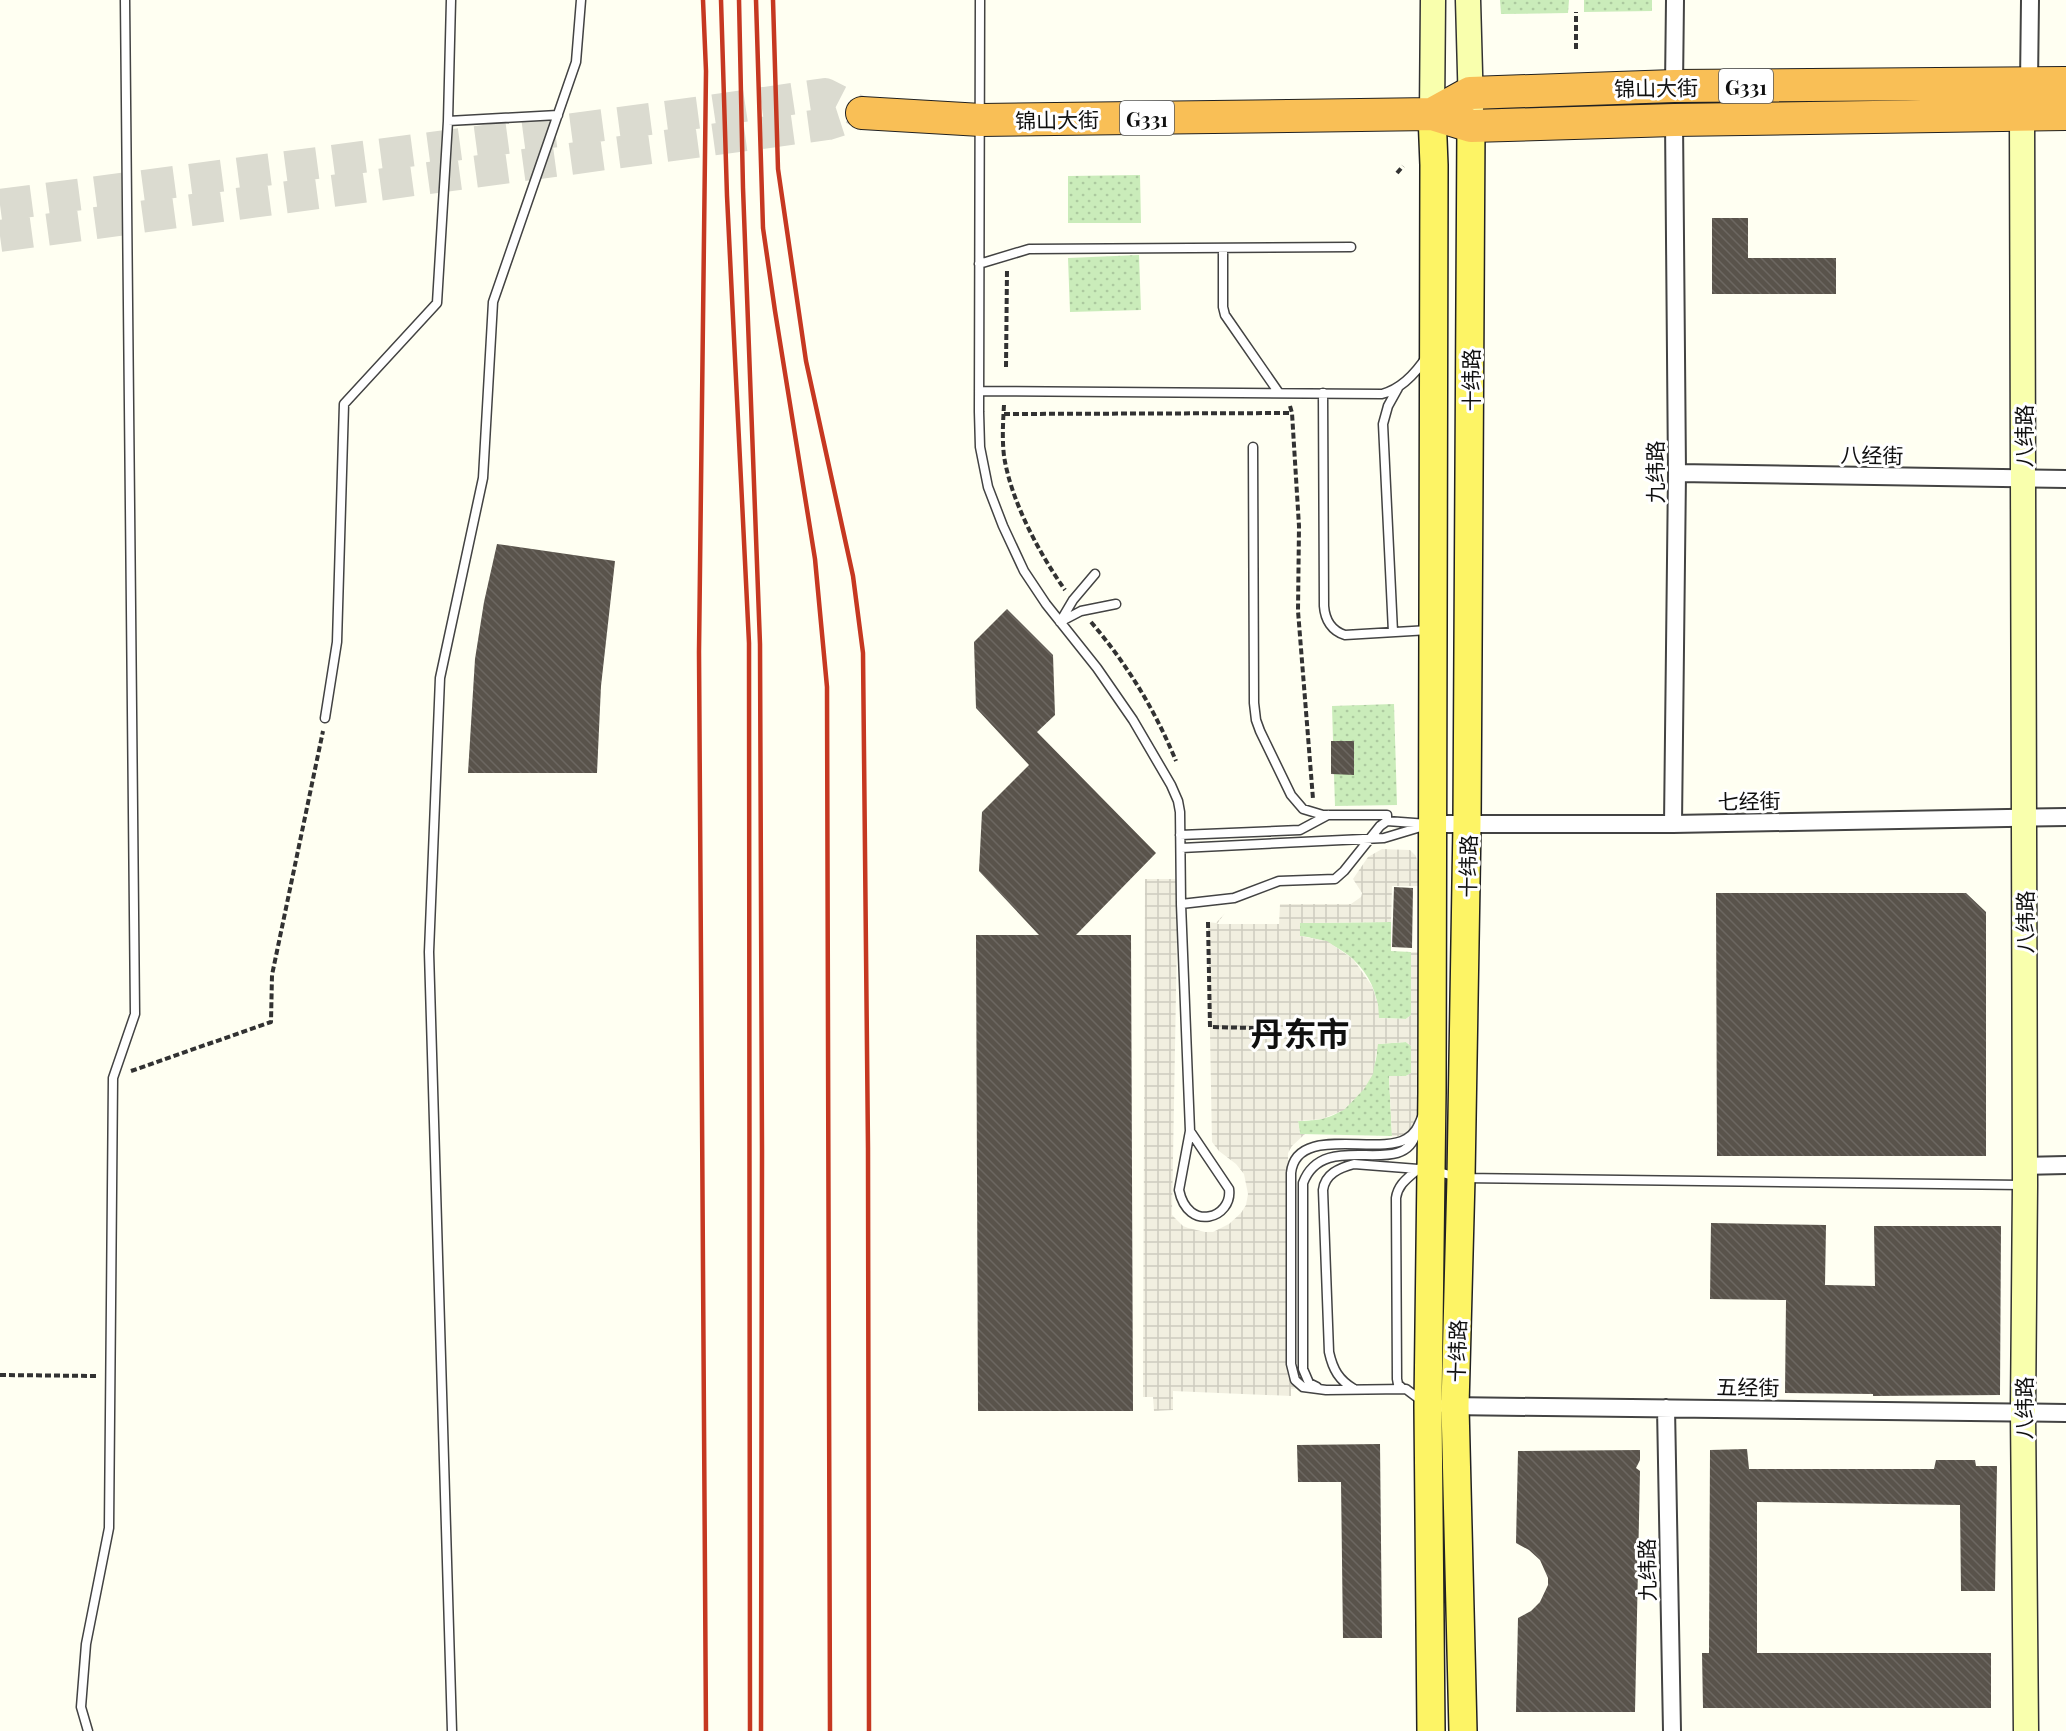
<svg xmlns="http://www.w3.org/2000/svg" width="2066" height="1731" font-family="'Playfair Display','Noto Sans SC',serif">
<style>
.grass{fill:url(#grass-dots)}
.plaza{fill:url(#plaza-grid)}
.building{fill:url(#building-back-hatch)}
.lines{fill:none;stroke-linecap:round;stroke-linejoin:round}
.highway-tunnel{stroke:#dbdbd0;stroke-width:32;stroke-dasharray:32 16;stroke-linecap:butt}
.lane-casing{stroke:#434343;stroke-width:11}
.street-casing{stroke:#434343;stroke-width:20}
.secondary-casing{stroke:#323232;stroke-width:27}
.primary-casing{stroke:#212121;stroke-width:30}
.highway-casing{stroke:#212121;stroke-width:34}
.path{stroke:#323232;stroke-width:4;stroke-dasharray:6 3;stroke-linecap:butt}
.lane{stroke:#fff;stroke-width:8}
.street{stroke:#fff;stroke-width:16}
.secondary{stroke:#f9ffad;stroke-width:24}
.primary{stroke:#fdf465;stroke-width:27}
.highway{stroke:#f9bf56;stroke-width:32}
.rail{stroke:#c63821;stroke-width:4.5}
.labels{text-anchor:middle;dominant-baseline:central;stroke-width:6;stroke-linejoin:round;paint-order:stroke}
.shield{fill:#fff;stroke:#585858;stroke-width:1.5}
.shield-label{font-size:20px;font-weight:bold;fill:#101010}
.street-label{font-size:21px;fill:#101010;stroke:#fff}
.town-label{font-size:33px;font-weight:bold;fill:#101010;stroke:#fff}
</style>
<defs>
<pattern id="grass-dots" width="8" height="8" patternUnits="userSpaceOnUse" patternTransform="scale(1.5)"><rect width="8" height="8" fill="#caecba"/><path d="M2 2h.1M6 6h.1" fill="none" stroke="#acc99f" stroke-width="1.8" stroke-linecap="round"/></pattern>
<pattern id="plaza-grid" width="8" height="8" patternUnits="userSpaceOnUse" patternTransform="scale(1.5)"><rect width="8" height="8" fill="#f1efe0"/><path d="M0 4h8M4 0v8" fill="none" stroke="#ceccbf"/></pattern>
<pattern id="building-back-hatch" width="6" height="6" patternUnits="userSpaceOnUse" patternTransform="scale(1.5)"><rect width="6" height="6" fill="#59534b"/><path d="M-1 5l2 2M0 0l6 6M5-1l2 2" fill="none" stroke="#6c6761"/></pattern>
</defs>
<rect width="100%" height="100%" fill="#fffff2"/>
<path class="grass" d="M1500 0H1569L1568 13 1501 14Z
M1584 0H1652V11L1584 12Z
M1140 175 1141 223H1068V176Z
M1139 255 1141 310 1070 312 1068 258Z
M1394 704 1397 805 1335 806 1334 774H1354L1333 741 1332 706Z
M1391 922V951L1411 952V1015L1406 1019 1378 1018C1380 973 1342 940 1300 936L1299 923Z
M1406 1042 1411 1046V1073L1406 1076 1389 1077 1392 1136 1300 1134 1298 1121C1332 1121 1347 1112 1365 1084 1373 1071 1378 1060 1377 1044Z"/>
<path class="plaza" d="M1382 849 1410 850 1416 856 1418 864 1419 886H1392L1391 922 1300 923V936L1327 941 1353 959 1372 986 1378 1004 1379 1018 1406 1019 1411 1015V952H1419L1420 1118 1417 1126 1404 1136H1392L1389 1076H1406L1411 1073V1046L1406 1042 1378 1044 1373 1074 1364 1089 1344 1110 1322 1119 1298 1121 1300 1134H1305L1292 1146 1288 1153V1367L1289 1378 1300 1388 1291 1389V1396L1173 1391V1410L1154 1411 1153 1397H1143L1145 879H1178L1172 1215 1183 1226 1188 1228 1205 1232H1213L1229 1224 1241 1213 1246 1205 1248 1194 1244 1174 1236 1164 1219 1151 1212 1142 1208 922 1216 923 1225 913 1217 924H1279L1280 904H1351L1361 897 1362 893 1353 879 1368 857Z"/>
<path class="building" d="M1712 218H1748V258H1836V294H1712Z
M497 544 615 561 601 686 597 773H468L475 659 484 602Z
M1007 609 1053 655 1055 715 1037 732 1156 853 1076 935H1131L1133 1411H978L976 935H1039L979 871 982 812 1029 765 976 708 974 642Z
M1331 741H1354V775L1331 774Z
M1394 887 1413 888 1412 948 1392 947Z
M1716 893H1966L1986 912V1156H1717Z
M1711 1223 1826 1225 1825 1285 1875 1286 1874 1226H2001L2000 1395 1873 1396V1394L1785 1393 1786 1300 1710 1299Z
M1380 1444 1382 1638H1343L1341 1482H1298L1297 1445Z
M1747 1449 1749 1469H1934L1936 1460H1975L1976 1466H1997L1995 1591H1961L1960 1505 1757 1502V1653H1991V1708H1703L1702 1653H1709L1710 1450Z
M1640 1450V1460L1636 1468 1640 1471 1635 1712H1516L1518 1618 1531 1611 1540 1602 1548 1585V1578L1540 1560 1529 1550 1516 1543 1518 1451Z"/>
<g class="lines">
<path class="highway-tunnel" d="M0 205 710 111 825 94 862 113
M0 236 828 124 862 113"/>
<defs>
<path id="lane" d="M980 0 979 412 980 447 988 487 1003 526 1024 571 1046 604 1097 668 1133 720 1171 785 1178 801 1180 812 1181 904 1190 1131
M448 121 451 0
M1223 248V307L1225 315 1279 393
M979 264 1029 249 1351 247
M979 391 1382 394C1401 389 1416 373 1427 356
M1323 393 1324 606C1325 620 1332 631 1345 635L1429 630
M1253 447 1254 703 1256 720 1260 731 1291 795 1303 809 1323 815H1387V821
M1060 622 1081 611 1116 604
M1060 622 1073 600 1095 574
M1393 632 1383 424 1388 406 1398 388
M325 718 337 642 344 404 437 303 448 121 558 115
M1180 835 1300 830 1328 815
M1181 848 1384 838 1424 826
M1181 904 1234 898 1279 881 1335 879 1344 871 1380 826 1387 821 1428 824
M1422 1117C1418 1127 1415 1134 1406 1139 1377 1156 1296 1124 1291 1173V1364L1295 1380 1303 1387 1326 1390 1406 1389 1422 1401
M1190 1131 1229 1189C1233 1218 1188 1233 1179 1190Z
M1317 1387 1309 1383 1303 1369V1183C1324 1127 1404 1181 1416 1133
M1354 1389C1339 1380 1333 1370 1329 1352L1323 1190C1325 1174 1339 1168 1354 1164L1431 1170 1461 1178 2022 1185
M1403 1389 1398 1384 1397 1379 1396 1198C1398 1184 1408 1178 1418 1169
M88 1731 81 1707 86 1644 109 1528 113 1078 135 1014 125 0
M452 1731 429 952 440 678 483 478 493 302 576 62 581 0"/>
<path id="street" d="M2029 83 2030 0
M1674 86 1675 0
M1677 473 2066 479
M1432 824H1673L2066 817
M1673 824 1677 473 1674 120
M2025 1166 2066 1165
M1447 1406 2066 1413
M1666 1408 1672 1731"/>
<path id="secondary" d="M1468 0 1471 109
M1432 114 1433 0
M2022 114 2025 1185 2023 1413 2026 1731"/>
<path id="primary" d="M1431 1731 1428 1406 1432 1092 1434 165 1432 114
M1463 1731 1455 1406 1461 1178 1467 824 1471 126"/>
<path id="highway" d="M862 113 981 120 1432 114 1471 126 1674 120 2066 114
M1432 114 1470 93 1674 86 2066 83"/>
</defs>
<use href="#lane" class="lane-casing"/>
<use href="#street" class="street-casing"/>
<use href="#secondary" class="secondary-casing"/>
<use href="#primary" class="primary-casing"/>
<use href="#highway" class="highway-casing"/>
<path class="path" d="M1576 49V12
M1397 173 1403 166
M1006 367 1007 270
M1004 405C1003 422 1002 439 1004 456 1011 501 1039 553 1065 590
M1290 406 1292 413 1299 526 1298 611 1313 799
M1004 414 1292 413
M1091 622C1127 664 1155 710 1176 761
M1208 922 1210 1027 1254 1028
M131 1071 271 1022 272 975 323 731
M0 1375 99 1376"/>
<use href="#lane" class="lane"/>
<use href="#street" class="street"/>
<use href="#secondary" class="secondary"/>
<use href="#primary" class="primary"/>
<use href="#highway" class="highway"/>
<path class="rail" d="M703 0 706 71 699 652 706 1731
M721 0 727 196 749 643 750 1731
M739 0 743 188 760 644 762 1151 761 1731
M756 0 763 228 775 311 815 559 827 687 830 1731
M773 0 778 169 806 361 853 576 863 653 868 1148 869 1731"/>
</g>
<g class="labels">
<g class="shield">
<rect x="1719" y="69" width="54" height="34" rx="4.5"/>
<rect x="1120" y="101" width="54" height="34" rx="4.5"/>
</g>
<g class="shield-label">
<text x="1746" y="86">G331</text>
<text x="1147" y="118">G331</text>
</g>
<g class="street-label">
<text transform="translate(1656 87) rotate(-1)">锦山大街</text>
<text transform="translate(1057 119) rotate(-1)">锦山大街</text>
<text transform="translate(1470 380) rotate(-90)">十纬路</text>
<text transform="translate(2023 436) rotate(-90)">八纬路</text>
<text transform="translate(1872 454) rotate(1)">八经街</text>
<text transform="translate(1654 472) rotate(-90)">九纬路</text>
<text transform="translate(1749 800) rotate(-1)">七经街</text>
<text transform="translate(1467 866) rotate(-89)">十纬路</text>
<text transform="translate(2024 922) rotate(-90)">八纬路</text>
<text transform="translate(1456 1351) rotate(-88)">十纬路</text>
<text transform="translate(1748 1386) rotate(1)">五经街</text>
<text transform="translate(2023 1408) rotate(-90)">八纬路</text>
<text transform="translate(1646 1570) rotate(-91)">九纬路</text>
</g>
<g class="town-label">
<text x="1300" y="1032">丹东市</text>
</g>
</g>
</svg>
